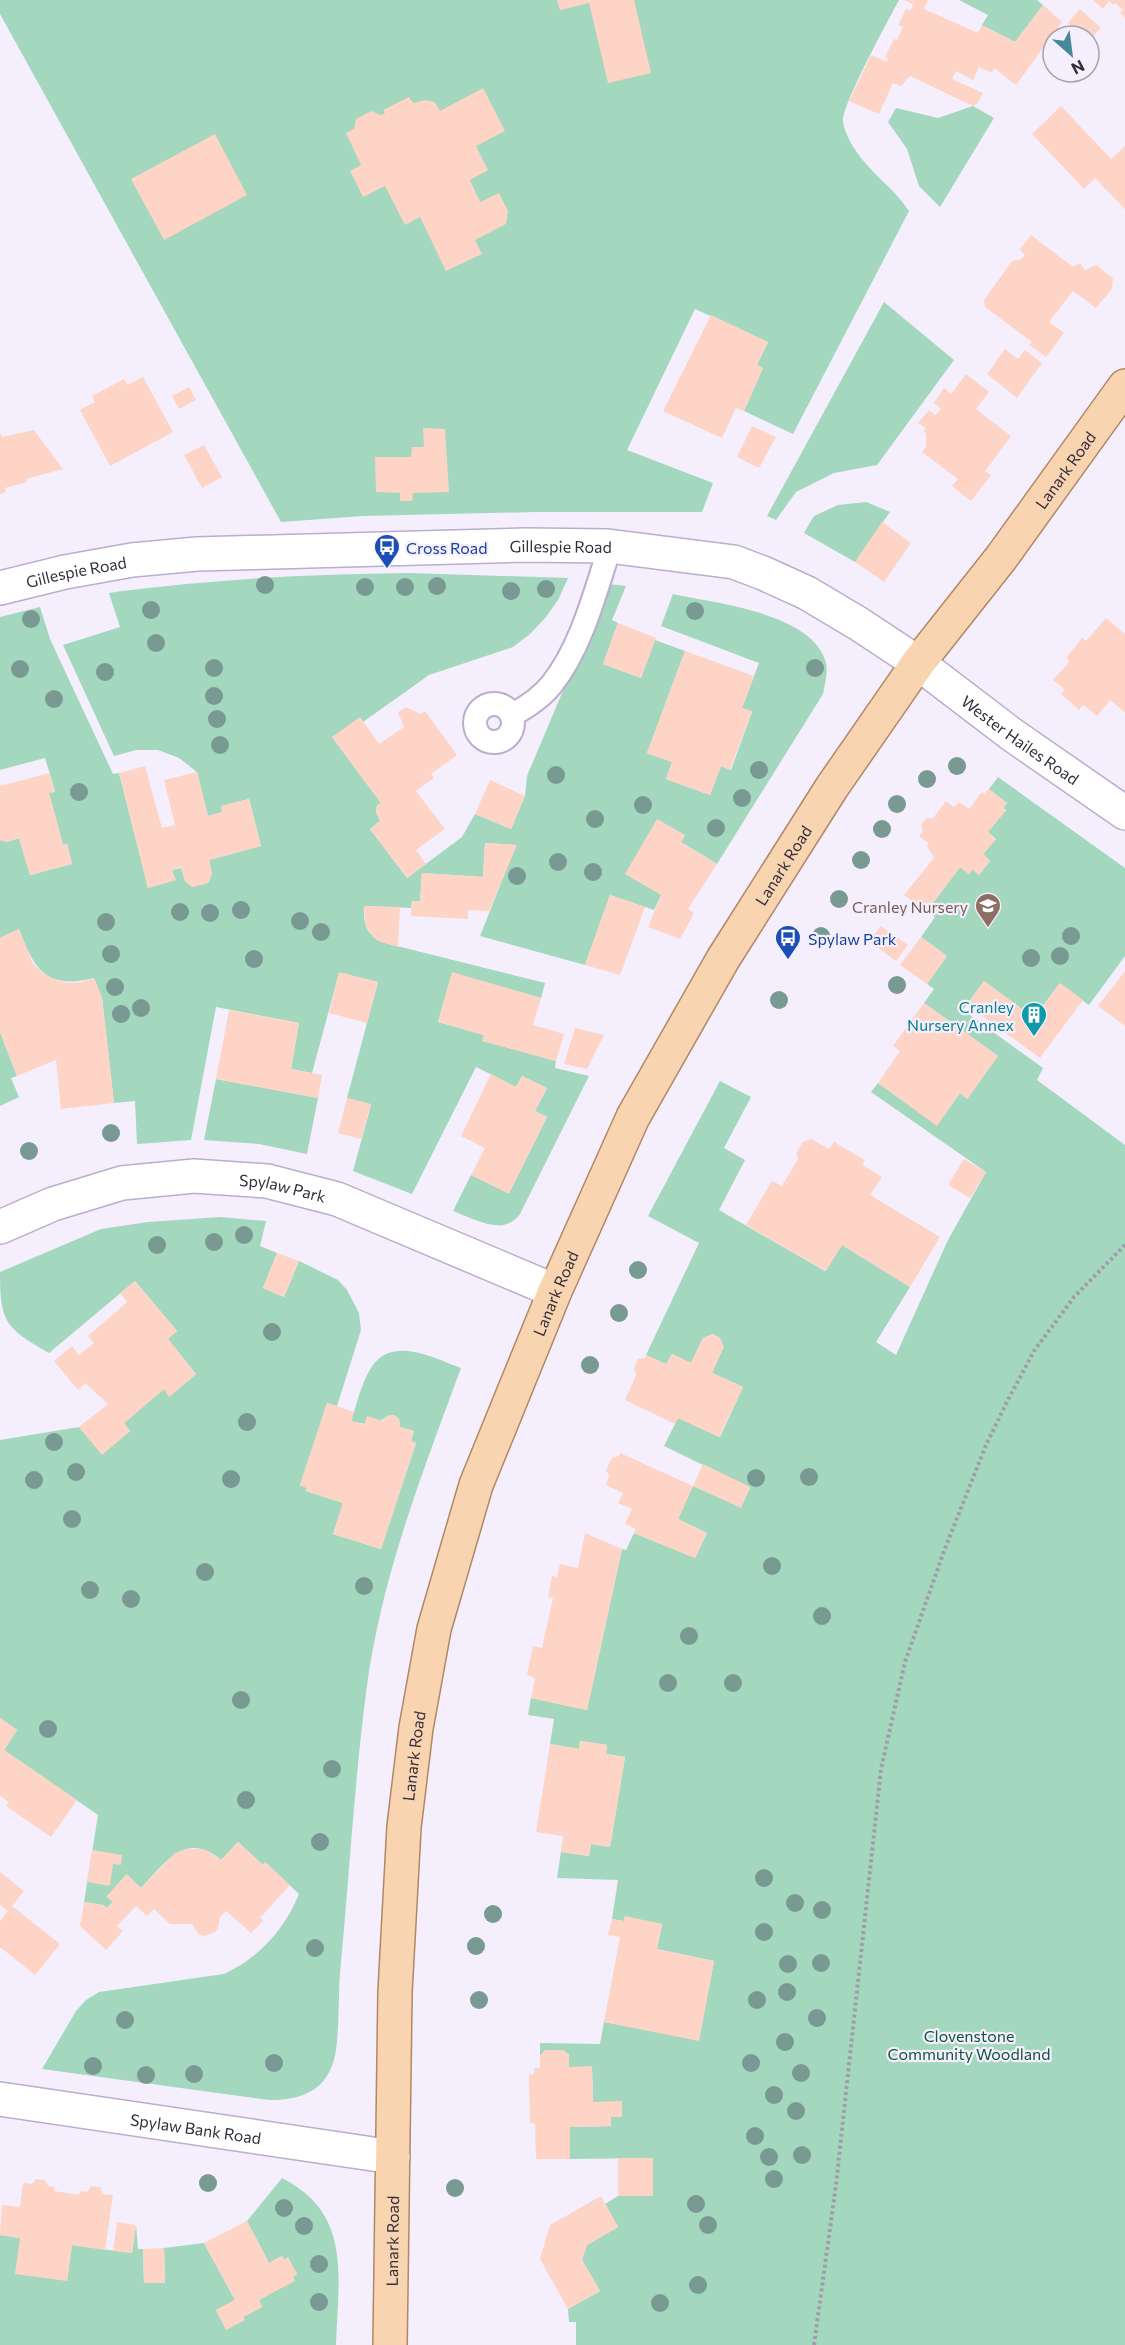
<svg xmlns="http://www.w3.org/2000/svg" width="1125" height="2345" font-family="Commissioner,sans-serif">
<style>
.green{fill:#a3d7be}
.building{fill:#fdd4c5}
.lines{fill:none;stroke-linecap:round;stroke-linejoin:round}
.service-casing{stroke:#bcacce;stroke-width:26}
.minor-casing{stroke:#bcacce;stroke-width:36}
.secondary-casing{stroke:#bcacce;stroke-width:36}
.primary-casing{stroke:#b08865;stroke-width:36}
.path{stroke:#a29ca9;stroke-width:4;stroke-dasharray:3 3;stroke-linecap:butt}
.service{stroke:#fff;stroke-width:22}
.minor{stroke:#fff;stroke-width:33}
.secondary{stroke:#fff;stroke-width:33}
.primary{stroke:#f8d4b0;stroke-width:33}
.tree{fill:#789a93}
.labels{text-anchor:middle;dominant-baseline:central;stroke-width:4.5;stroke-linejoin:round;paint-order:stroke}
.street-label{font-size:16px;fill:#342e3b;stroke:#f5effd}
.transit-label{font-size:16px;fill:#164399;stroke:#f5effd;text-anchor:start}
.education-label{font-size:16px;fill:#785e54;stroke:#f5effd;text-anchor:end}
.culture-label{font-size:16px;fill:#0d838f;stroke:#f5effd;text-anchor:end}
.park-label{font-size:16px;fill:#11543c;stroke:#f5effd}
</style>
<rect width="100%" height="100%" fill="#f5effd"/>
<path class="green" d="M0 0H899C889 19 841 106 843 122 844 130 850 142 854 148 869 172 894 188 909 211L793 434 744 411 763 368 757 365 768 342 695 309 627 450 713 483 702 512H535L363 516 281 522 0 14Z
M959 0H1037L1043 5 1015 42 982 25 988 15Z
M973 106 994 118 940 207 919 186 907 149 888 122 896 108 938 118Z
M884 302 954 360 877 465 834 473 796 492 776 520 767 516Z
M866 502 890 512 855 562 804 533 814 516 838 505Z
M409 573 568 578 558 600 546 617 530 634 513 647 429 675 363 722 332 737 381 803 377 805 376 812 380 821 370 829 407 878 462 837 475 814 511 829 525 796 527 776 608 584 626 586 612 620 618 623 603 664 641 678 655 640 685 651 647 753 672 762 666 779 710 795 721 766 731 770 752 712 742 708 759 663 661 626 673 594C714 603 814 613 826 663 828 673 825 684 823 694L717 864 681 842 685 835 657 820 661 895 654 910 610 895 585 965 480 936 516 845 485 843 483 877 422 873 420 901H412L411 908 364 906C363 922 366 934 381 942L545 983 541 998 452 973 438 1022 484 1035 483 1041 556 1061 555 1068 589 1076 520 1214C503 1237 475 1219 453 1211L471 1175 509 1193 547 1117 535 1111 547 1088 522 1076 516 1087 476 1067 412 1194 353 1171 371 1105 347 1098 378 982 339 973 312 1073 291 1069 299 1023 216 1007 191 1140 137 1144 135 1101 114 1103 102 998 94 978C47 990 34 970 19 929L0 938V840L7 842 19 838 30 875 72 864 67 844 63 845 49 793 55 791 45 758 0 770V617L40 607 50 639 113 774 119 773 148 888 175 880 172 870 181 868 185 881 192 887 208 883 212 874 209 860 261 846 249 799 221 806 222 812 208 816 197 772 179 758 158 750H136L114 756 63 645 120 627 109 593 122 591C217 579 313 574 409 573Z
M998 777 1125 868V956L1089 1005 1059 984 1034 1018 984 981 963 1010 1043 1068 1037 1080 1125 1145V2345H576V2322H569L568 2309 600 2291 582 2260 587 2245 618 2227 605 2204 618 2196H653V2158L570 2159V2127L611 2126V2117H622V2102H593L592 2067H569V2055L563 2050H546L540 2056V2043L600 2044 604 2022 699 2040 714 1961 657 1949 662 1924 625 1917 624 1921 612 1919 618 1880 557 1878 561 1852 589 1856 591 1844 610 1847 625 1757 606 1754 607 1745 580 1741 579 1749 550 1744 554 1719 528 1715 531 1698 587 1710 622 1549 626 1550 634 1533 695 1558 707 1533 678 1519 693 1486 741 1507 750 1488 664 1446 678 1418 720 1437 743 1387 712 1373 723 1347 720 1338 713 1334 703 1338 691 1363 672 1354 666 1364 646 1355 699 1243 648 1216 720 1081 751 1097 724 1148 745 1160 719 1210 825 1271 842 1245 910 1287 876 1342 896 1355 948 1240 986 1172 871 1092 878 1083 937 1125 960 1093 967 1099 998 1056 924 1003 934 989 927 984 947 956 921 937 935 917 927 911 960 867 969 874 972 869 979 875 990 861 983 854 996 839 988 832 1006 810 1003 808 1007 803 989 789Z
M0 1032 17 1076 11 1078 19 1097 0 1106Z
M216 1079 318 1098 307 1154 259 1144 204 1140Z
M220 1217 266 1221 260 1246 277 1253 263 1288 284 1297 299 1261 338 1280 347 1290 359 1313 361 1330 337 1406 327 1403 300 1485 307 1488 306 1491 343 1503 333 1534 381 1549 416 1443 411 1441 414 1431 400 1427 399 1419 394 1415 387 1416C377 1426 364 1425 351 1421 357 1404 361 1383 371 1368 392 1335 433 1358 461 1368 422 1474 380 1580 366 1693 354 1786 349 1880 340 1973 338 1997 340 2042 333 2063 323 2093 298 2100 269 2100L42 2069 76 2011 86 2000 99 1992 224 1974C260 1957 284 1930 299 1894L266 1863 263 1865 238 1842 221 1860C186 1830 165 1863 141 1888L126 1875 107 1896 113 1902 107 1908 103 1905 84 1902 98 1815 4 1750 17 1730 0 1718V1440L79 1427 102 1454 130 1431 124 1423 164 1389 170 1396 196 1374 168 1339 177 1331 135 1281 49 1353C6 1328 0 1323 0 1272L101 1229 148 1222Z
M282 2178C353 2214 338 2278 336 2345H0V2235L20 2238 67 2281 72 2245 132 2253 136 2225 138 2249H143L144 2283H165L164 2248 204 2243 235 2300 216 2310 226 2329 245 2320 243 2317 262 2307 259 2300 297 2274 288 2258 284 2260 282 2256 269 2263 247 2221Z"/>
<path class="building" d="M557 0H634L651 73 608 83 589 3 560 10Z
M904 0H928L924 9 978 33 982 25 1015 42 1043 5 1062 22 1016 85 994 68 992 73 979 67 973 80 956 71 952 79 983 93 978 103 973 106 910 76 901 86 893 83 879 114 849 101 871 55 887 62 888 59 885 57 894 39 897 40 903 27 898 25 906 9 911 10 913 4Z
M1093 0H1125V18L1120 13 1123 10 1115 3 1113 5 1109 1 1103 9Z
M1080 9 1101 28 1089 41V36H1082L1068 23Z
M483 88 505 131 476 146 488 170 470 180 480 202 499 193 508 211 506 224 475 240 482 254 446 271 420 217 405 225 385 186 363 197 350 171 361 165 346 133 354 129 356 119 371 111 381 115 385 113 383 110 409 97 413 103 426 100 435 102 440 111Z
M1061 106 1111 159 1125 146V209L1095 178 1084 189 1032 134Z
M215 134 247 195 164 240 131 179Z
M1031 235 1073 267 1080 263 1085 270 1096 265 1113 278 1112 289 1096 308 1073 291 1049 322 1064 333 1046 357 1029 345 1032 342 985 307 984 300 1012 261 1020 260 1025 255 1020 250Z
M711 315 768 342 757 365 763 368 744 411 736 408 722 438 663 411Z
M1005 349 1018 359 1025 350 1042 363 1017 398 987 374Z
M966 374 989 392 976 409 1011 436 985 471 991 475 971 501 952 486 958 479 922 452 926 447V433L923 432 926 428 918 423 929 410 935 415 941 409 934 403 944 388 951 394Z
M143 377 173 432 110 466 80 410 95 402 92 396 124 379 128 385Z
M189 387 196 400 179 409 172 396Z
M752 426 776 437 759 468 737 457Z
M423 428 445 429 449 492 413 493 412 501H400V493L376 492 375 457H411L412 447H424Z
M34 430 63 469 26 479 27 482 5 488 6 492 0 494V433L2 437Z
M204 445 222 477 202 488 184 455Z
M882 522 911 543 884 582 855 562Z
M1106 618 1125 634V712L1110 700 1097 716 1083 705 1079 710 1061 694 1065 690 1053 680 1070 661 1066 658 1082 638 1086 641Z
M618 623 656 638 641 678 603 664Z
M685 651 754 676 742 708 752 711 730 770 721 766 710 795 666 779 672 762 647 753Z
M406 707 420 714 425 711 457 755 431 774 434 778 416 791 445 829 416 850 426 864 407 878 370 829 380 821 376 812 377 805 381 803 332 737 360 717 379 744 404 727 398 712Z
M145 766 162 828 175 825 164 780 197 772 208 816 222 812 221 806 249 799 261 846 209 860 212 874 208 883 192 887 185 881 181 867 172 870 176 880 148 888 119 773Z
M49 773 55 792 49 793 63 845 67 843 72 864 30 875 19 838 7 842 0 840V786Z
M490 780 525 796 511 829 475 814Z
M989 789 1007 803 1003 808 1006 810 988 832 996 839 983 854 990 861 979 875 972 869 969 874 960 867 927 911 904 895 934 858 927 846 929 843 919 836 923 831 921 826 926 818H933L946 801 954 807 959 802 969 809 982 792 984 794Z
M657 819 685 835 681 842 717 864 688 909 694 913 680 939 648 927 661 895 625 874Z
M485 843 517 845 489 911 468 910V919L411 916 412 901H420L422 873 483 877Z
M610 895 645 907 620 975 585 965Z
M364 906 400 907 398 947 381 942 372 936 365 923Z
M881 926 908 945 896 961 869 941Z
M19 929 33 964 43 973 55 980 68 983 81 982 94 978 102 998 114 1103 61 1109 56 1060 17 1076 0 1032V938Z
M921 937 947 956 927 984 900 965Z
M1125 971V1026L1098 1006Z
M339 972 378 982 367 1023 329 1013Z
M452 972 541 998 533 1025 564 1034 556 1061 482 1041 484 1035 438 1022Z
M984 981 1034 1018 1060 983 1083 1000 1040 1058 967 1005Z
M924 1003 998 1056 967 1099 960 1093 937 1126 878 1083 900 1051 893 1046Z
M229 1010 299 1023 291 1069 322 1075 318 1098 216 1079Z
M575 1028 604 1035 587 1069 564 1064Z
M491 1074 516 1087 522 1076 547 1088 535 1111 547 1117 509 1194 471 1175 485 1148 461 1136Z
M347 1098 371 1104 361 1139 338 1133Z
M811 1139 829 1149 834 1142 865 1160 862 1165 882 1177 870 1195 940 1237 910 1287 842 1245 826 1271 746 1225 772 1181 782 1186 798 1159 796 1153 803 1142Z
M964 1159 986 1172 970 1198 948 1185Z
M277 1253 299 1261 284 1297 263 1288Z
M135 1281 177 1331 168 1339 196 1374 169 1397 164 1389 124 1423 130 1431 102 1455 79 1427 108 1404 85 1383 78 1390 54 1361 72 1346 79 1355 94 1343 88 1336 127 1302 120 1293Z
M713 1334 720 1338 724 1347 712 1373 743 1387 719 1437 678 1418 675 1424 625 1400 636 1375 634 1368 638 1359 645 1358 646 1355 666 1364 672 1354 691 1363 703 1338Z
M327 1403 354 1412 351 1421 364 1425 367 1416 383 1421 387 1416 394 1415 399 1419 400 1427 414 1431 411 1441 416 1443 381 1549 333 1534 343 1503 306 1491 307 1488 300 1485Z
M620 1453 693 1486 678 1519 707 1533 695 1558 634 1533 636 1529 625 1524 632 1509 618 1503 623 1493 606 1485 609 1476 606 1470 612 1458 619 1456Z
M703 1464 750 1487 741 1508 693 1486Z
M585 1533 622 1549 587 1710 531 1698 535 1678 527 1675 533 1646 542 1648 553 1598 548 1597 552 1576 557 1577 560 1564 578 1568Z
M0 1718 17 1730 4 1750 77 1800 51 1837 6 1806 9 1802 0 1796Z
M580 1741 607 1745 606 1754 625 1757 610 1847 591 1844 589 1856 561 1852 563 1836 536 1832 550 1744 579 1749Z
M238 1842 263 1865 265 1862 290 1885 260 1918 263 1921 251 1933 226 1911 220 1917 218 1928 215 1932 204 1936 198 1934 192 1924H170L154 1909 147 1916 136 1906 117 1926 123 1931 106 1950 80 1926 84 1902 103 1905 107 1908 113 1902 106 1897 127 1874 141 1888 175 1853 185 1849H204L221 1860Z
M92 1850 122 1855 121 1865 113 1864 110 1886 87 1882Z
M0 1872 24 1891 12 1906 60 1944 35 1975 0 1947V1921L8 1911 0 1905Z
M625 1916 662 1924 657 1949 714 1961 699 2041 604 2022 620 1937 608 1935 612 1919 624 1921Z
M545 2050H563L569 2055V2067L592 2066 593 2102 622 2101V2117H611V2126L570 2127V2159H536L535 2124 530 2123 529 2075 534 2074V2068H540V2056Z
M618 2158H653V2196H618Z
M36 2179 45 2180 48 2186 55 2187 54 2191 79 2195 80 2191 87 2192 91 2186 100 2187 103 2194 113 2195 105 2250 72 2245 67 2281 15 2274 20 2238 0 2235 2 2205 20 2207 23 2183 32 2184Z
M601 2196 618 2227 587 2245 582 2260 600 2291 568 2309 540 2259 550 2225Z
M247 2221 269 2263 282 2256 284 2260 288 2257 297 2274 293 2276 295 2281 259 2300 262 2307 243 2317 245 2320 226 2330 216 2310 235 2300 204 2243Z
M117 2222 136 2225 132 2253 113 2251Z
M164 2248 165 2283H144L143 2249Z"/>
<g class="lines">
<defs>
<path id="service" d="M475 723a19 19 0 1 1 38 0a19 19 0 1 1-38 0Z
M512 715C527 707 541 698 552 684 582 646 595 592 610 547"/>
<g id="minor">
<path id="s1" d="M0 1227 53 1204 122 1183 194 1176 267 1181 337 1199 555 1291"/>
<path id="s2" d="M0 2099 393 2157"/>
</g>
<g id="secondary">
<path id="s3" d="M0 588 65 572 132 560 197 554 524 545 608 546 734 562 763 573 807 593 859 624 918 663 1011 734 1125 813"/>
</g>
<g id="primary">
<path id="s4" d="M390 2345 395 1992 404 1827 416 1728 434 1629 476 1485 555 1291 633 1117 723 959 832 787 918 663 1001 558 1125 386"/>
</g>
</defs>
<use href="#service" class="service-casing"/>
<use href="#minor" class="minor-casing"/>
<use href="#secondary" class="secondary-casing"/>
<use href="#primary" class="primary-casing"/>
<path class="path" d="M814 2345 836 2185 881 1769 905 1662 944 1551 986 1445 1008 1400 1034 1351 1074 1297 1125 1245"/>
<use href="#service" class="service"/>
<use href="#minor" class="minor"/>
<use href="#secondary" class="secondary"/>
<use href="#primary" class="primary"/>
</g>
<g class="tree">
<circle cx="265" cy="585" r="9"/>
<circle cx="437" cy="586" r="9"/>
<circle cx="365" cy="587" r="9"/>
<circle cx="405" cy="587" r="9"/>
<circle cx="546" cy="589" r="9"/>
<circle cx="511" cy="591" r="9"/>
<circle cx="151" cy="610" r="9"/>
<circle cx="695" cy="611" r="9"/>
<circle cx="31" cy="619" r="9"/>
<circle cx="156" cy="643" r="9"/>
<circle cx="214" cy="668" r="9"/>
<circle cx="815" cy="668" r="9"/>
<circle cx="20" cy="669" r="9"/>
<circle cx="105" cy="672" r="9"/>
<circle cx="214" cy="696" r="9"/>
<circle cx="54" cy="699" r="9"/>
<circle cx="217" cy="719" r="9"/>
<circle cx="220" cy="745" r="9"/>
<circle cx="957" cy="766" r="9"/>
<circle cx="759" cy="770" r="9"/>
<circle cx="556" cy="775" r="9"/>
<circle cx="927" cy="779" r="9"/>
<circle cx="79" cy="792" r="9"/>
<circle cx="742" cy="798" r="9"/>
<circle cx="897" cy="804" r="9"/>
<circle cx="643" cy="805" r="9"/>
<circle cx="595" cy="819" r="9"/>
<circle cx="716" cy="828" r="9"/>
<circle cx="882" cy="829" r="9"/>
<circle cx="861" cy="860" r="9"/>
<circle cx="558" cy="862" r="9"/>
<circle cx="593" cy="872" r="9"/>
<circle cx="517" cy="876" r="9"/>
<circle cx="839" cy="899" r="9"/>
<circle cx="241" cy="910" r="9"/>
<circle cx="180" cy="912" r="9"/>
<circle cx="210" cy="913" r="9"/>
<circle cx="300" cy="921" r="9"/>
<circle cx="106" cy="922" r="9"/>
<circle cx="321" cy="932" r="9"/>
<circle cx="821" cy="936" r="9"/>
<circle cx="1071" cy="936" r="9"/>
<circle cx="111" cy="954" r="9"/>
<circle cx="1060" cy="956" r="9"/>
<circle cx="1031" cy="958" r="9"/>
<circle cx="254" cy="959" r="9"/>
<circle cx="897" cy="985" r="9"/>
<circle cx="115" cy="987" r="9"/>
<circle cx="779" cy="1000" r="9"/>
<circle cx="141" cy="1008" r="9"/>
<circle cx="121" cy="1014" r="9"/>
<circle cx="111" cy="1133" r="9"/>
<circle cx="29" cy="1151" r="9"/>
<circle cx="244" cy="1235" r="9"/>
<circle cx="214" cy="1242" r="9"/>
<circle cx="157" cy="1245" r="9"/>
<circle cx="638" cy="1270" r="9"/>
<circle cx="619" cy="1313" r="9"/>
<circle cx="272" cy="1332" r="9"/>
<circle cx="590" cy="1365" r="9"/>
<circle cx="247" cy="1422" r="9"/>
<circle cx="54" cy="1442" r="9"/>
<circle cx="76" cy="1472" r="9"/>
<circle cx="809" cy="1477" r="9"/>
<circle cx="756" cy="1478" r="9"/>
<circle cx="231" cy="1479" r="9"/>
<circle cx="34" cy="1480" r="9"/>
<circle cx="72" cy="1519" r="9"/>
<circle cx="772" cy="1566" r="9"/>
<circle cx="205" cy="1572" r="9"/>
<circle cx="364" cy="1586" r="9"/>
<circle cx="90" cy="1590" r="9"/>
<circle cx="131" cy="1599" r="9"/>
<circle cx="822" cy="1616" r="9"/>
<circle cx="689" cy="1636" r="9"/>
<circle cx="668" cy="1683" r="9"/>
<circle cx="733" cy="1683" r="9"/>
<circle cx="241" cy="1700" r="9"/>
<circle cx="48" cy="1729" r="9"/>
<circle cx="332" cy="1769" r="9"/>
<circle cx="246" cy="1800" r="9"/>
<circle cx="320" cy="1842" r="9"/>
<circle cx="764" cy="1878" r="9"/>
<circle cx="795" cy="1903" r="9"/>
<circle cx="822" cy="1910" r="9"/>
<circle cx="493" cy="1914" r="9"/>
<circle cx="764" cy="1932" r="9"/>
<circle cx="476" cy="1946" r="9"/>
<circle cx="315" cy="1948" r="9"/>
<circle cx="821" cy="1963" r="9"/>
<circle cx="788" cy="1964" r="9"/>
<circle cx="787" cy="1992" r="9"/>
<circle cx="479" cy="2000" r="9"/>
<circle cx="757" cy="2000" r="9"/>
<circle cx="817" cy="2018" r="9"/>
<circle cx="125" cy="2020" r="9"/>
<circle cx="785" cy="2042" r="9"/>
<circle cx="274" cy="2063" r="9"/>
<circle cx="751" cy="2063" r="9"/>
<circle cx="93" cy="2066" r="9"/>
<circle cx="801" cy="2073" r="9"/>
<circle cx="194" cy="2074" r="9"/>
<circle cx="146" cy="2075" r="9"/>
<circle cx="774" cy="2095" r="9"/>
<circle cx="796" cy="2111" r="9"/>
<circle cx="755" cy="2136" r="9"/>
<circle cx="802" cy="2155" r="9"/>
<circle cx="769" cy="2157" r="9"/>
<circle cx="774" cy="2179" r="9"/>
<circle cx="208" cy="2183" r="9"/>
<circle cx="455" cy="2188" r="9"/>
<circle cx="696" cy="2204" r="9"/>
<circle cx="284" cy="2208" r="9"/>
<circle cx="708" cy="2225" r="9"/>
<circle cx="304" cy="2226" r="9"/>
<circle cx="319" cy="2264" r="9"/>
<circle cx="698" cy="2285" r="9"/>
<circle cx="319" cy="2302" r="9"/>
<circle cx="660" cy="2303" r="9"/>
</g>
<defs>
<symbol id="bus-pin" viewBox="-11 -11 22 30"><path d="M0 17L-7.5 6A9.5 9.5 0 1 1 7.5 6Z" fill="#1a4fb4" stroke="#f5effd"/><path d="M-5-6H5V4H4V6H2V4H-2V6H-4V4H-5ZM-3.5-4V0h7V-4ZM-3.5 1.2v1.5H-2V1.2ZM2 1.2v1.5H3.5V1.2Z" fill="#fff"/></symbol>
<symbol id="school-pin" viewBox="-11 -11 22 30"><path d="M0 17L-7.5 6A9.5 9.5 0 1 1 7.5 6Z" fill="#8d6e63" stroke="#f5effd"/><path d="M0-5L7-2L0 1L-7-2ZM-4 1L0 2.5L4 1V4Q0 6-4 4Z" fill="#fff"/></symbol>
<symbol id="building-pin" viewBox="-11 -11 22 30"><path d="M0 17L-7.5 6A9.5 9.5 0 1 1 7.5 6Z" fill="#0f9aa8" stroke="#f5effd"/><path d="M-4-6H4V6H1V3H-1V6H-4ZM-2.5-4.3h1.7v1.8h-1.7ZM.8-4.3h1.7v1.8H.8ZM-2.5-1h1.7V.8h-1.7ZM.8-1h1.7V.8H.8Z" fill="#fff"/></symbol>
</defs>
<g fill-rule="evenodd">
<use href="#bus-pin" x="372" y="532" width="30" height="40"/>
<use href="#school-pin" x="973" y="891" width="30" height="40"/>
<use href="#bus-pin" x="773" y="923" width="30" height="40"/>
<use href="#building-pin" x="1019" y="1000" width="30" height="40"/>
</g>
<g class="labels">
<g class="street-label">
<text stroke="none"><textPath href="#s4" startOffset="2048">Lanark Road</textPath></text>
<text stroke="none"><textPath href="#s3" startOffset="564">Gillespie Road</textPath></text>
<text stroke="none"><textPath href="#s3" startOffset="78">Gillespie Road</textPath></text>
<text stroke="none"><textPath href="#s3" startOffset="1077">Wester Hailes Road</textPath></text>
<text stroke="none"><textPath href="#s4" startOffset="1562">Lanark Road</textPath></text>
<text stroke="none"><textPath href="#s1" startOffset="292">Spylaw Park</textPath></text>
<text stroke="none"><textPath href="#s4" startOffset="1076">Lanark Road</textPath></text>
<text stroke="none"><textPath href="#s4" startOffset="590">Lanark Road</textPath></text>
<text stroke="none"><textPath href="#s2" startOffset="198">Spylaw Bank Road</textPath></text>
<text stroke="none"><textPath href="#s4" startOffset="104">Lanark Road</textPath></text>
</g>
<g class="transit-label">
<text x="406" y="547">Cross Road</text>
<text x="808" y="938">Spylaw Park</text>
</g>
<g class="education-label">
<text x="968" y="906">Cranley Nursery</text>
</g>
<g class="culture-label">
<text x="1014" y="1006">Cranley<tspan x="1014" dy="18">Nursery Annex</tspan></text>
</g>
<g class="park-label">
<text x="969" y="2035">Clovenstone<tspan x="969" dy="18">Community Woodland</tspan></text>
</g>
</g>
<g transform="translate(1071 54) rotate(152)"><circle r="28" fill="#f5effd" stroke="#a8a2af" stroke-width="1.5"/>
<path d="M0-4.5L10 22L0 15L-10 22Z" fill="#46889a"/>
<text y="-9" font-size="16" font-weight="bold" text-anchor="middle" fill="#342e3b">N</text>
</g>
</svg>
